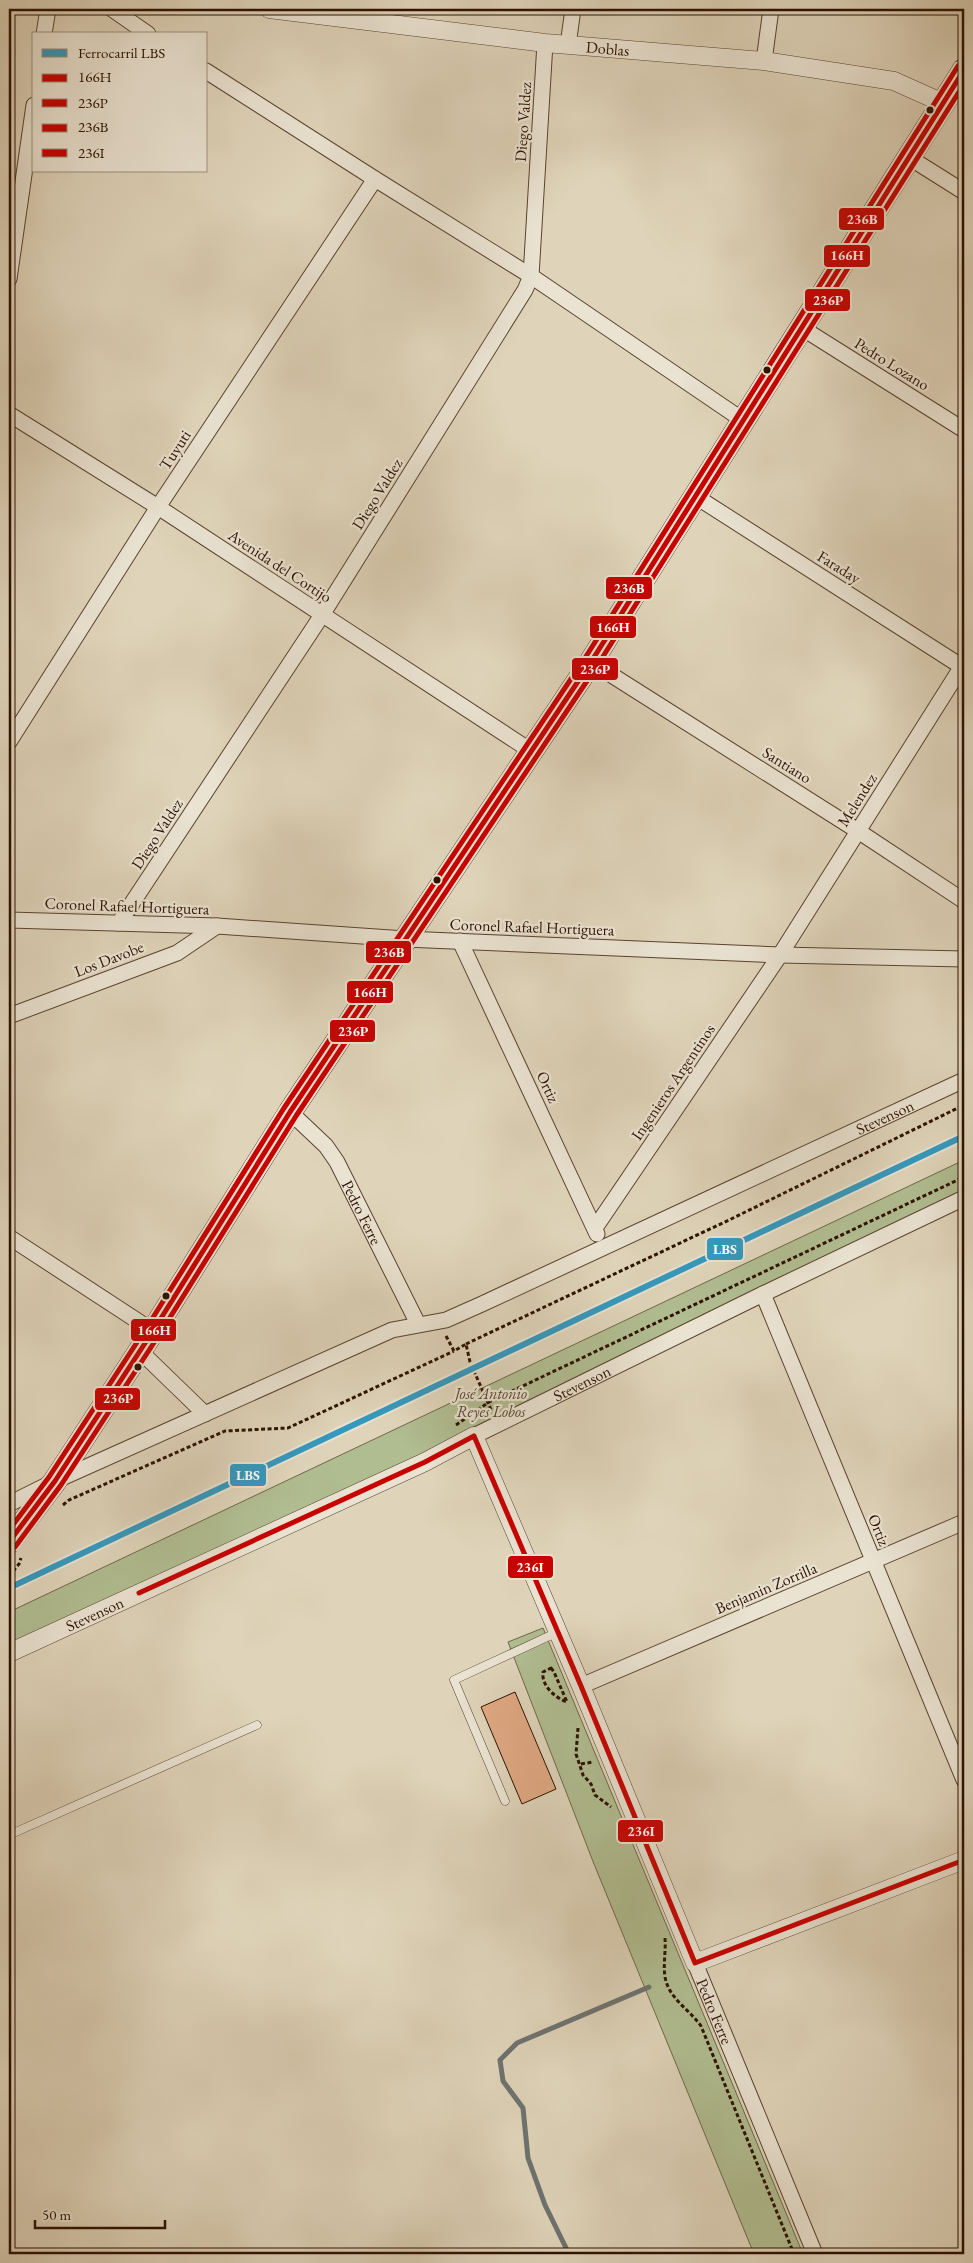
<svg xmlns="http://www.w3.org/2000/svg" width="973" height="2263" font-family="'EB Garamond',serif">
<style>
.green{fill:#b0bd91;stroke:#6e6748}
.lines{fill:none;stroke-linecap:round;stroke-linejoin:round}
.stream{stroke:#6d7370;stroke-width:5}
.building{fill:#e0a983;stroke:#2d1100}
.service-casing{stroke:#5a422e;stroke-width:9}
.minor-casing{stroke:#5a422e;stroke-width:17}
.tertiary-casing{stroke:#5a422e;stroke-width:19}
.primary-casing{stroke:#2d1100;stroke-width:24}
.path{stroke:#2d1100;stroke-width:3;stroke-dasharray:4 2.5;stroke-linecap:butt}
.service{stroke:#eae3d2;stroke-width:8}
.minor{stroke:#eae3d2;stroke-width:15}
.tertiary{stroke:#eae3d2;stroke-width:18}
.primary{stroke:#e0ba7d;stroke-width:22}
.bus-1-casing{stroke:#eae3d2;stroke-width:9}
.bus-2-casing{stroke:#eae3d2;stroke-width:9}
.bus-3-casing{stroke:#eae3d2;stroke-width:9}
.bus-4-casing{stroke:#eae3d2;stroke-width:9}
.bus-1{stroke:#c70201;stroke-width:5}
.bus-2{stroke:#c70201;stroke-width:5}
.bus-3{stroke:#c70201;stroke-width:5}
.bus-4{stroke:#c70201;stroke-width:5}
.rail-1-casing{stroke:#eae3d2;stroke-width:10}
.rail-1{stroke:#3599be;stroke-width:6}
.bus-dot{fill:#2d1100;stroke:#eae3d2;stroke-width:2}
.labels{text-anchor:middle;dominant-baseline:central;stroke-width:4.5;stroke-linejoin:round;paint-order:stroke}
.street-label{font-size:16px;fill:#2d1100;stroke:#eae3d2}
.park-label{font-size:16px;font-style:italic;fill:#54452c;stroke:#eae3d2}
.line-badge{stroke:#eae3d2;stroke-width:2}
.badge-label{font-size:14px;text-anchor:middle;font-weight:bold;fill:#fff}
</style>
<rect width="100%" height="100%" fill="#dfd4ba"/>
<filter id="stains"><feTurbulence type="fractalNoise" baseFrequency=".004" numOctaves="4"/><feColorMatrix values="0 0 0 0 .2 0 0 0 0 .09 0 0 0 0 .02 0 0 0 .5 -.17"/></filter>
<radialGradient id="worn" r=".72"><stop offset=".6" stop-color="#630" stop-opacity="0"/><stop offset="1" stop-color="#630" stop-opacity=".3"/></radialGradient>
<path class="green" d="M964 1160V1193L477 1429 9 1648V1612Z
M543 1628 803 2254H754L594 1864 508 1642Z"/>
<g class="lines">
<path class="stream" d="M569 2254 545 2205 528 2158 523 2108 503 2081 500 2060 517 2043 649 1987"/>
</g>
<path class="building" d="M515 1692 556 1789 522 1804 481 1707Z"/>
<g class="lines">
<defs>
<path id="service" d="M505 1801 454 1680 558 1632
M9 1835 257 1725"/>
<g id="minor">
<path d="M112 9 148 34"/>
<path d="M44 34 48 9"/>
<path d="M568 45 573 9"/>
<path d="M764 61 771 9"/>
<path d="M206 71 375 179 531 276 744 421"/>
<path d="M910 158 964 192"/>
<path d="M9 279 34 105"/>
<path d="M802 328 964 430"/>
<path d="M9 414 158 507 531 751"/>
<path d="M695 496 964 668"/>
<path d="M591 662 858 831 964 901"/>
<path d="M9 742 158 507 375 179"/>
<path d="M9 920 217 926 405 939 780 955 964 959"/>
<path d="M119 923 322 615 525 290 531 276 545 43"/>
<path d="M460 941 597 1234"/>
<path d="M9 1016 177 953 217 926"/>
<path id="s1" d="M290 1112 326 1146 337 1162 418 1324"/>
<path d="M595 1228 780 955 964 663"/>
<path d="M9 1237 153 1331"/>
<path d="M763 1294 964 1780"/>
<path d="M140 1351 205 1414"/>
<path id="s2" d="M474 1436 763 1294 964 1198"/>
<path id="s3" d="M9 1504 55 1481 392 1330 446 1320 482 1304 964 1080"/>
<path d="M581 1686 964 1522"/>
<path id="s4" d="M695 1963 815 2254"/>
</g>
<g id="tertiary">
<path id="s5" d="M269 9 545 43 764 61 894 81 943 103"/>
<path id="s6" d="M9 1653 425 1462 474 1436 581 1686 695 1963 964 1860"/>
</g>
<path id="primary" d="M9 1542 55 1481 153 1331 290 1112 591 662 964 70"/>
</defs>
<use href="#service" class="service-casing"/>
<use href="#minor" class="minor-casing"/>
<use href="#tertiary" class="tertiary-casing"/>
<use href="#primary" class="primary-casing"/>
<path class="path" d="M446 1336 454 1351 466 1344 470 1362 492 1412
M466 1344 729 1220 964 1105
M456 1425 489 1402 964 1177
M63 1505 69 1500 225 1431 288 1428 454 1351
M9 1576 19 1564 21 1558
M551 1668 554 1672 567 1702C555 1698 541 1685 543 1672Z
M578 1728 576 1754 583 1775 591 1784 595 1795 611 1807
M581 1764 593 1762
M665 1938C666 1951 663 1964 665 1977 669 1999 689 2009 701 2026L794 2254"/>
<use href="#service" class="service"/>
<use href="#minor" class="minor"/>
<use href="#tertiary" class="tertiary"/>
<use href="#primary" class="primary"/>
<defs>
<path id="bus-1" d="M9 1542 55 1481 153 1331 290 1112 591 662 964 70"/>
<path id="bus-2" d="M15 1547 61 1485 159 1335 296 1116 597 666 964 84"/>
<path id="bus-3" d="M9 1530 49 1477 147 1327 284 1108 585 658 958 66"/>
<path id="bus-4" d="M474 1436 581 1686 695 1963
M139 1593 425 1462 474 1436
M695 1963 964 1860"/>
</defs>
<use href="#bus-1" class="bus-1-casing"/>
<use href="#bus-2" class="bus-2-casing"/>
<use href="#bus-3" class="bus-3-casing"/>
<use href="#bus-4" class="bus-4-casing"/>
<use href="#bus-1" class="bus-1"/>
<use href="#bus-2" class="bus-2"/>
<use href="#bus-3" class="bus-3"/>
<use href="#bus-4" class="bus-4"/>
<defs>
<path id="rail-1" d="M9 1588 964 1136"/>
</defs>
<use href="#rail-1" class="rail-1-casing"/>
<use href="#rail-1" class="rail-1"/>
</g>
<g class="bus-dot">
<circle cx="930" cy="110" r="4.5"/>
<circle cx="767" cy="370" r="4.5"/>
<circle cx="437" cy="880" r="4.5"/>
<circle cx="166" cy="1296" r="4.5"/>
<circle cx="138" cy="1367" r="4.5"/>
</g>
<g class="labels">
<g class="street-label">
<text stroke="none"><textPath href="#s5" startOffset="341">Doblas</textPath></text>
<text transform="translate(523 122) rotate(-86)">Diego Valdez</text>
<text transform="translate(892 364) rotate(32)">Pedro Lozano</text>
<text transform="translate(175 450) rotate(-57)">Tuyuti</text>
<text transform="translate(377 494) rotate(-58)">Diego Valdez</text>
<text transform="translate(280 566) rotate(33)">Avenida del Cortijo</text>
<text transform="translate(839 567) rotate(32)">Faraday</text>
<text transform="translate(787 765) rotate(32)">Santiano</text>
<text transform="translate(857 800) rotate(-58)">Melendez</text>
<text transform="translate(157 834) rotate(-57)">Diego Valdez</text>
<text transform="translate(127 906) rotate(2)">Coronel Rafael Hortiguera</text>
<text transform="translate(532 927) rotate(2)">Coronel Rafael Hortiguera</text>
<text transform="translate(109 959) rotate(-21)">Los Davobe</text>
<text transform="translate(673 1082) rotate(-56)">Ingenieros Argentinos</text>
<text transform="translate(548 1087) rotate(65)">Ortiz</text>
<text stroke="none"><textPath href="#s3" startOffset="959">Stevenson</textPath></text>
<text stroke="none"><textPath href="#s1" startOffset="125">Pedro Ferre</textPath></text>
<text stroke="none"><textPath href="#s2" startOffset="120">Stevenson</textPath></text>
<text transform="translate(879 1530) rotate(68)">Ortiz</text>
<text transform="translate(766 1588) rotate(-23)">Benjamin Zorrilla</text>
<text stroke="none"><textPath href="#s6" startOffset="94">Stevenson</textPath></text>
<text stroke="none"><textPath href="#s4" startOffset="52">Pedro Ferre</textPath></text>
</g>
<g class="park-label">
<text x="491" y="1393">José Antonio<tspan x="491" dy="18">Reyes Lobos</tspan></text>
</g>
</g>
<g class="line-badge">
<rect x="838" y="207" width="47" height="24" rx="5" fill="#c70201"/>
<rect x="823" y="244" width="48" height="24" rx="5" fill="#c70201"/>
<rect x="804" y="288" width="47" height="24" rx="5" fill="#c70201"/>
<rect x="605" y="576" width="48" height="24" rx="5" fill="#c70201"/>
<rect x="589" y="615" width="48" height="24" rx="5" fill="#c70201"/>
<rect x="571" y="657" width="48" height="24" rx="5" fill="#c70201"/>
<rect x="365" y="940" width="47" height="24" rx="5" fill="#c70201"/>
<rect x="346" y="980" width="48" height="24" rx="5" fill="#c70201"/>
<rect x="329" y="1019" width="47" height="24" rx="5" fill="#c70201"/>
<rect x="706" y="1237" width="38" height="24" rx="5" fill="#3599be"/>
<rect x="130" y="1318" width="47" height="24" rx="5" fill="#c70201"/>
<rect x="94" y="1387" width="47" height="24" rx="5" fill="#c70201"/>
<rect x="229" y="1463" width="38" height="24" rx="5" fill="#3599be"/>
<rect x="507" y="1555" width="47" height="24" rx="5" fill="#c70201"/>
<rect x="617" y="1819" width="47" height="24" rx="5" fill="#c70201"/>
</g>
<g class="badge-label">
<text x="862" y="224">236B</text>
<text x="847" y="260">166H</text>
<text x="828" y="305">236P</text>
<text x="629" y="593">236B</text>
<text x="613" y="632">166H</text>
<text x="595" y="674">236P</text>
<text x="389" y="957">236B</text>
<text x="370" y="997">166H</text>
<text x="353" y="1036">236P</text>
<text x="725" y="1254">LBS</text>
<text x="154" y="1335">166H</text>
<text x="118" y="1403">236P</text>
<text x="248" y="1480">LBS</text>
<text x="530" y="1572">236I</text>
<text x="641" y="1836">236I</text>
</g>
<rect width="973" height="2263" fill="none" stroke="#dfd4ba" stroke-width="30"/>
<rect x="10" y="10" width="953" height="2243" fill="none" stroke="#2d1100" stroke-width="2.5"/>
<rect x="15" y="15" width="943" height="2233" fill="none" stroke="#2d1100"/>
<rect x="32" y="32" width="175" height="140" fill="#eae3d2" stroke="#9e8f7e"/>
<rect x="42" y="49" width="25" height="8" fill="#3599be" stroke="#9e8f7e"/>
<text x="78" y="58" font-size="15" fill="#2d1100">Ferrocarril LBS</text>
<rect x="42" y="74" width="25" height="8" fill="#c70201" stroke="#9e8f7e"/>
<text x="78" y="82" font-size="15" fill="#2d1100">166H</text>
<rect x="42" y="99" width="25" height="8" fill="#c70201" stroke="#9e8f7e"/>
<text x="78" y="108" font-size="15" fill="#2d1100">236P</text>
<rect x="42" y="124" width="25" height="8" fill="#c70201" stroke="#9e8f7e"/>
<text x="78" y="132" font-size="15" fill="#2d1100">236B</text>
<rect x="42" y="149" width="25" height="8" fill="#c70201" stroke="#9e8f7e"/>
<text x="78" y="158" font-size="15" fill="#2d1100">236I</text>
<path d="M35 2220v8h130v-8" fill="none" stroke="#2d1100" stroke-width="2.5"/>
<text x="42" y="2220" font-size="15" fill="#2d1100" stroke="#eae3d2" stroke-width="4" paint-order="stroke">50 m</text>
<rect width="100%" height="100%" filter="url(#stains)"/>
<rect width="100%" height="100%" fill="url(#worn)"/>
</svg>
